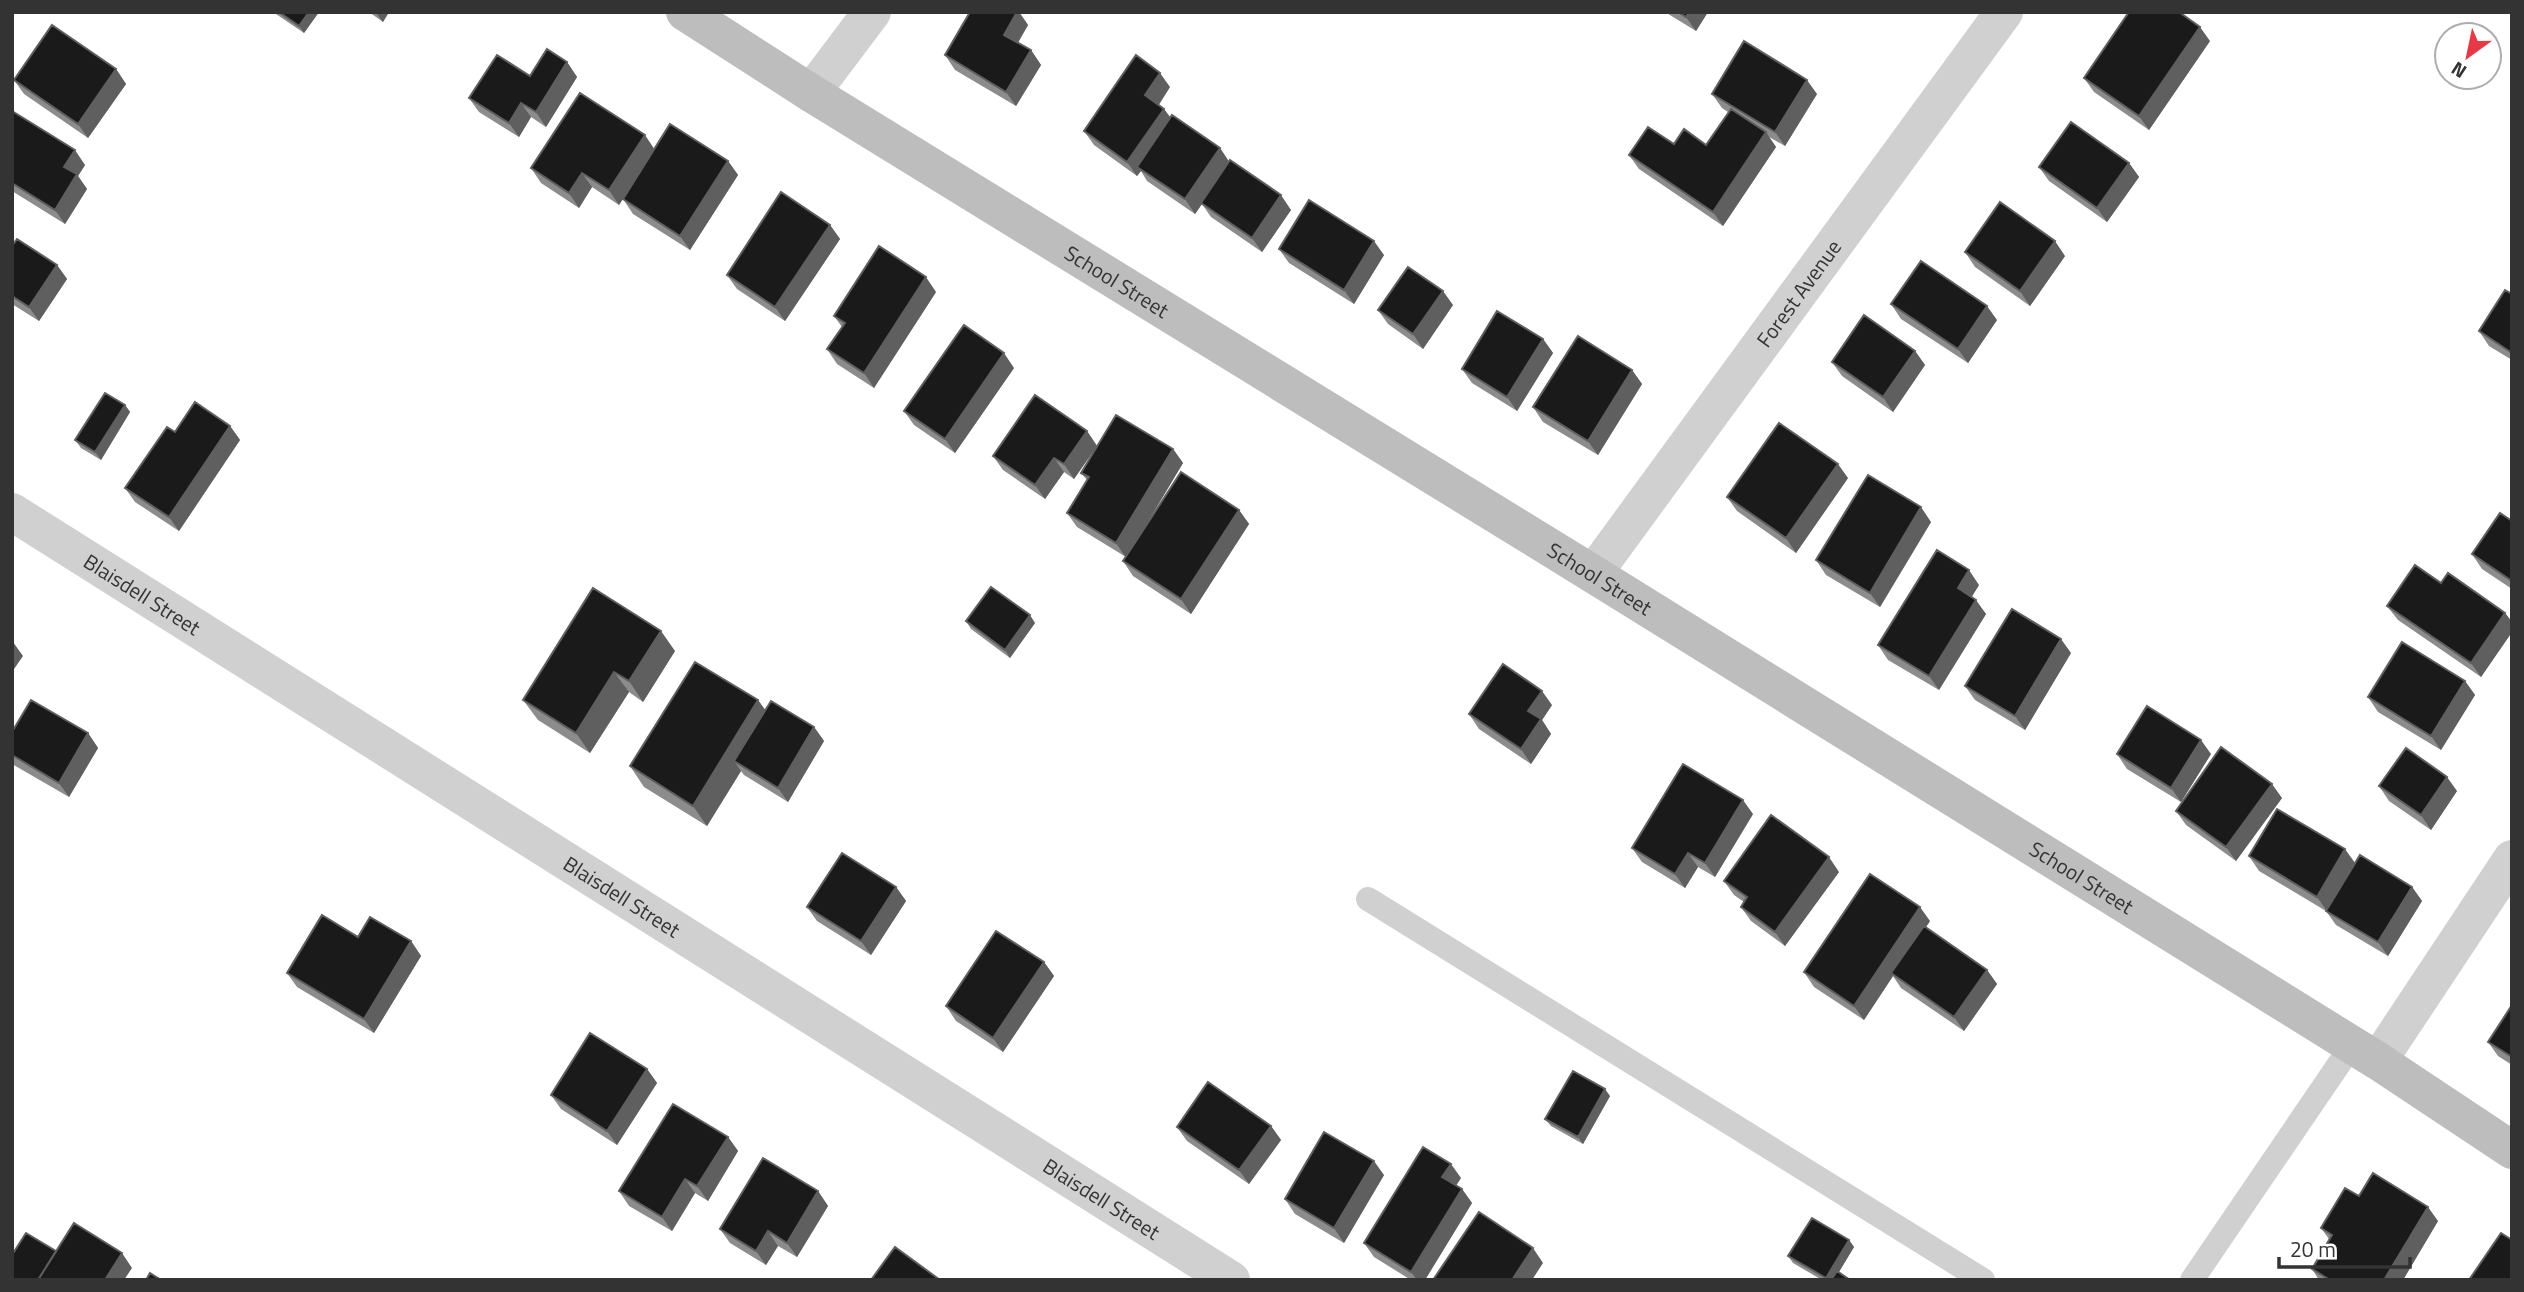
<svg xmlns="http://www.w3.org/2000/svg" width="2524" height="1292" font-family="'Titillium Web',sans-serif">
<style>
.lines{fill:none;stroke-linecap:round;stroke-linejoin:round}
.service{stroke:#d0d0d0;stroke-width:24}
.minor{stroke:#d0d0d0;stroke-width:38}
.secondary{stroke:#bdbdbd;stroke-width:38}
.wall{fill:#8c8c8c}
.shaded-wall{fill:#5f5f5f}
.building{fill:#1a1a1a;stroke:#5f5f5f;stroke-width:2}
.labels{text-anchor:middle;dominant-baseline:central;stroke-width:7;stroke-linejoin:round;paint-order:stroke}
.street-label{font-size:21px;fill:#333;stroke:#fff}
</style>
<rect width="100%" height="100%" fill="#fff"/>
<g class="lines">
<path class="service" d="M1368 899 1983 1280
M2192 1280 2352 1045"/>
<g class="minor">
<path d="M811 93 872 12"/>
<path id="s1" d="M12 512 1231 1280"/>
<path id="s2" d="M1593 574 2004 12"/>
<path d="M2378 1061 2512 859"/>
</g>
<path class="secondary" id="s3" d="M685 12 811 93 1593 574 2378 1061 2512 1150"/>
</g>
<path class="wall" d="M273 12H319L304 33Z
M369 12H389L383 22Z
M970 12H1019L1028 25 1018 43 1031 50 1041 65 1016 106 955 70 945 55Z
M1665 12H1708L1696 31Z
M2210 41 2149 130 2094 92 2084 78Z
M567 62 577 77 546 127 531 117 519 137 479 112 469 98Z
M116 69 126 84 88 138 24 94 14 80Z
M1170 87 1159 105 1164 109 1171 118 1220 148 1229 162 1291 210 1262 252 1211 217 1202 204 1195 214 1147 181 1141 171 1137 176 1094 145 1084 131Z
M1712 94H1817L1785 146 1769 137 1776 147 1723 226 1639 169 1629 155 1674 144 1706 145 1728 112 1722 108Z
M12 111 85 165 78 176 87 189 65 224 12 191Z
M654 149 728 161 738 175 690 250 633 214 623 199 624 197 619 205 592 187 579 208 541 183 531 168Z
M2129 163 2139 177 2107 222 2049 181 2039 167Z
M830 225 840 239 785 321 737 289 727 275Z
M12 246 57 265 67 279 39 321 12 304Z
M1279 249 1384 255 1354 304 1289 263Z
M1965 252 2065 256 2030 306 1975 267Z
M936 292 874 388 837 364 827 349 842 327 834 316Z
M2512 294V360L2489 346 2479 331Z
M1891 304 1997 320 1968 363 1901 319Z
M1453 305 1423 349 1388 324 1378 310Z
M1543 339 1553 353 1517 411 1472 383 1462 369Z
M1915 351 1925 365 1893 412 1842 376 1832 362Z
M1014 368 955 453 914 425 904 411Z
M1632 370 1642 384 1598 455 1543 422 1533 407Z
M125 405 130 412 101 460 81 448 75 440Z
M230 426 240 440 179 531 135 502 125 488 175 432Z
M1087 431 1097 446 1074 479 1064 472 1045 499 1003 470 993 456Z
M1173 449 1183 463 1142 532 1239 510 1249 524 1191 614 1133 576 1123 561 1126 557 1077 527 1067 513 1087 480 1081 473Z
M1848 478 1796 553 1737 511 1727 497Z
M2512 521V589L2482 569 2472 554Z
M1931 522 1880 607 1826 575 1816 560Z
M2441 583 2505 613 2512 622V632L2481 677 2398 620 2387 606Z
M1979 585 1971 597 1986 614 1939 690 1888 660 1878 645Z
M966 621 1035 623 1010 658 971 629Z
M675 651 643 702 629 692 590 753 538 720 523 700Z
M2071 653 2025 730 1975 700 1965 686Z
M2465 681 2475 695 2441 750 2378 712 2368 697Z
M758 700 765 710 814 727 824 741 788 802 744 775 741 771 707 826 644 787 630 766Z
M1552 705 1542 720 1551 734 1531 764 1479 729 1469 714Z
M12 732 88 733 98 748 69 797 12 764Z
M2117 754H2211L2181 802 2127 769Z
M2379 786 2457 791 2431 830 2389 801Z
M2282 798 2236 861 2186 825 2176 811Z
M1753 814 1715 877 1698 867 1685 888 1642 862 1632 848Z
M2249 856 2355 863 2412 887 2422 901 2388 956 2336 925 2326 911 2259 871Z
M1839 872 1785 946 1751 921 1741 907 1744 902 1734 895 1724 881Z
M896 887 906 901 871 955 817 921 807 907Z
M1930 921 1926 927 1987 970 1997 984 1964 1031 1901 988 1893 976 1864 1020 1814 987 1804 972Z
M411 941 421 956 374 1033 297 987 287 973Z
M1044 962 1054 976 1003 1052 956 1021 946 1006Z
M2512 1005V1065L2498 1056 2488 1042Z
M647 1069 657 1083 617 1145 561 1109 551 1095Z
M1610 1096 1583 1144 1551 1126 1545 1119Z
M1271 1126 1281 1140 1249 1184 1187 1141 1177 1127Z
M728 1137 738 1151 708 1201 695 1193 672 1231 629 1206 619 1191Z
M1384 1175 1344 1243 1295 1214 1285 1199Z
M1461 1178 1456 1186 1462 1189 1472 1203 1425 1280H1411L1374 1257 1364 1243Z
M818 1191 828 1206 797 1257 778 1246 766 1265 730 1243 720 1229Z
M2359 1196 2438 1221 2403 1280H2319L2312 1269 2329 1239 2321 1228Z
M1849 1240 1854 1247 1839 1272 1850 1280H1822L1793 1263 1788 1256Z"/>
<path class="shaded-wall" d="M309 12H319L304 33 299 26Z
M379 12H389L383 22 377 14Z
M1017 12H1019L1028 25 1014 49 1004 35Z
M1689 12H1708L1696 31 1686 17Z
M2200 27 2210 41 2149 130 2139 116Z
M1031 50 1041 65 1016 106 1006 92Z
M567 62 577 77 546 127 536 112Z
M116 69 126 84 88 138 78 124Z
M1160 73 1170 87 1155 110 1145 95Z
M1807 80 1817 94 1785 146 1775 132Z
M521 103 531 117 519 137 509 123Z
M1164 109 1174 123 1137 167 1141 171 1137 176 1127 162Z
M1766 132 1776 147 1723 226 1713 212Z
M645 135 655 150 619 205 609 190Z
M1220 148 1230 163 1195 214 1185 199Z
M75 150 85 165 78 176 87 189 65 224 55 210 64 167Z
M728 161 738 175 690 250 680 236Z
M2129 163 2139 177 2107 222 2097 208Z
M582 173 592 187 579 208 569 193Z
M1281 195 1291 210 1262 252 1252 238Z
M830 225 840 239 785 321 775 307Z
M1374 241 1384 255 1354 304 1344 290Z
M2055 241 2065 256 2030 306 2020 291Z
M57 265 67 279 39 321 29 307Z
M926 277 936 292 874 388 864 373Z
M1443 291 1453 305 1423 349 1413 334Z
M1987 306 1997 320 1968 363 1958 349Z
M1543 339 1553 353 1517 411 1507 397Z
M1915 351 1925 365 1893 412 1883 397Z
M1004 353 1014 368 955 453 945 439Z
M1632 370 1642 384 1598 455 1588 441Z
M125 405 130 412 101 460 95 452Z
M230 426 240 440 179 531 169 517Z
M1087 431 1097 446 1074 479 1064 464Z
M1173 449 1183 463 1126 558 1116 543Z
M1054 458 1064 472 1045 499 1035 485Z
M1838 464 1848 478 1796 553 1786 538Z
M1921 507 1931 522 1880 607 1870 593Z
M1239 510 1249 524 1191 614 1181 599Z
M1969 570 1979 585 1968 603 1958 588Z
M1976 600 1986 614 1939 690 1929 676Z
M2505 613 2512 622V632L2481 677 2471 663Z
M1030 615 1035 623 1010 658 1005 650Z
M661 631 675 651 643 702 629 681Z
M2061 639 2071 653 2025 730 2015 716Z
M13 642 23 656 12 672V643Z
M614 672 629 692 590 753 576 733Z
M2465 681 2475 695 2441 750 2431 736Z
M1542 691 1552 705 1542 720 1551 734 1531 764 1521 749 1528 711Z
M758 700 773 721 734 761 741 771 707 826 693 806Z
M814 727 824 741 788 802 778 788Z
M88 733 98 748 69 797 59 783Z
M2201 740 2211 754 2181 802 2171 788Z
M2447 777 2457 791 2431 830 2421 815Z
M2272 784 2282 798 2236 861 2226 847Z
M1743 800 1753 814 1715 877 1705 863Z
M2345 849 2355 863 2327 911 2317 897Z
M1688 853 1698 867 1685 888 1675 874Z
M1829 857 1839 872 1785 946 1775 932Z
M896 887 906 901 871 955 861 941Z
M2412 887 2422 901 2388 956 2378 942Z
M1920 907 1930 921 1894 975 1891 973 1893 976 1864 1020 1854 1006Z
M411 941 421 956 374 1033 364 1019Z
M1044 962 1054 976 1003 1052 993 1038Z
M1987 970 1997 984 1964 1031 1954 1017Z
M647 1069 657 1083 617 1145 607 1131Z
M1605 1089 1610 1096 1583 1144 1578 1137Z
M1271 1126 1281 1140 1249 1184 1239 1170Z
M728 1137 738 1151 708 1201 697 1186Z
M1374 1161 1384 1175 1344 1243 1334 1228Z
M1451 1164 1461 1178 1452 1191 1442 1177Z
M685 1179 695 1193 672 1231 662 1217Z
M1462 1189 1472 1203 1425 1280H1417L1411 1272Z
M818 1191 828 1206 797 1257 787 1243Z
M2428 1207 2438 1221 2403 1280H2384Z
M768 1231 778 1246 766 1265 756 1251Z
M1849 1240 1854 1247 1834 1280H1827L1826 1278Z
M1533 1248 1543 1263 1532 1280H1512Z
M122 1253 132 1268 124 1280H105Z"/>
<path class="building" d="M279 12H309L299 26Z
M970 12H1017L1004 35 1031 50 1006 92 945 55Z
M1678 12H1689L1686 17Z
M2129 12H2179L2200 27 2139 116 2084 78Z
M52 25 116 69 78 124 14 80Z
M1744 41 1807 80 1775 132 1712 94Z
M547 49 567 62 536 112 521 103 509 123 469 98 497 55 530 76Z
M1136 55 1160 73 1145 95 1164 109 1127 162 1084 131Z
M580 93 645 135 609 190 582 173 569 193 531 168Z
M1731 109 1766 132 1713 212 1629 155 1648 127 1674 144 1684 129 1706 145Z
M12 111 75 150 64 167 77 174 55 210 12 183Z
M1172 115 1220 148 1185 199 1137 167Z
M2071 122 2129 163 2097 208 2039 167Z
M670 124 728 161 680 236 623 199Z
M1230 160 1281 195 1252 238 1201 203Z
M781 192 830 225 775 307 727 275Z
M1309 200 1374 241 1344 290 1279 249Z
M2000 202 2055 241 2020 291 1965 252Z
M17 239 57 265 29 307 12 296V246Z
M879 246 926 277 864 373 827 349 845 323 834 316Z
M1921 261 1987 306 1958 349 1891 304Z
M1408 267 1443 291 1413 334 1378 310Z
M2505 290 2512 294V353L2479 331Z
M1497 311 1543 339 1507 397 1462 369Z
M1864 315 1915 351 1883 397 1832 362Z
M964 325 1004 353 945 439 904 411Z
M1578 336 1632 370 1588 441 1533 407Z
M105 393 125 405 95 452 75 440Z
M1035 395 1087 431 1064 464 1054 458 1035 485 993 456Z
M195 402 230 426 169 517 125 488 167 427 175 432Z
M1116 415 1173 449 1116 543 1067 513 1089 477 1081 473Z
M1779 423 1838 464 1786 538 1727 497Z
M1181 472 1239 510 1181 599 1123 561Z
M1868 475 1921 507 1870 593 1816 560Z
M2500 513 2512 521V581L2472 554Z
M1937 550 1969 570 1958 588 1976 600 1929 676 1878 645Z
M2415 565 2441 583 2448 573 2505 613 2471 663 2387 606Z
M991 587 1030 615 1005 650 966 621Z
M593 588 661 631 629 681 614 672 576 733 523 700Z
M2012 609 2061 639 2015 716 1965 686Z
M2402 642 2465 681 2431 736 2368 697Z
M695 662 758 700 693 806 630 766Z
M1503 664 1542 691 1528 711 1541 719 1521 749 1469 714Z
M31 700 88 733 59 783 12 755V732Z
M771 701 814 727 778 788 734 761Z
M2147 706 2201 740 2171 788 2117 754Z
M2221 747 2272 784 2226 847 2176 811Z
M2406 748 2447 777 2421 815 2379 786Z
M1683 764 1743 800 1705 863 1688 853 1675 874 1632 848Z
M2277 809 2345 849 2317 897 2249 856Z
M1771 815 1829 857 1775 932 1741 907 1747 897 1724 881Z
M842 853 896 887 861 941 807 907Z
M2360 855 2412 887 2378 942 2326 911Z
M1870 874 1920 907 1854 1006 1804 972Z
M322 915 358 937 370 917 411 941 364 1019 287 973Z
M1924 926 1987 970 1954 1017 1891 973Z
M996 931 1044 962 993 1038 946 1006Z
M2512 1005V1057L2488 1042Z
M590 1033 647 1069 607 1131 551 1095Z
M1573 1071 1605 1089 1578 1137 1545 1119Z
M1208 1082 1271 1126 1239 1170 1177 1127Z
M673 1104 728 1137 697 1186 685 1179 662 1217 619 1191Z
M1324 1132 1374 1161 1334 1228 1285 1199Z
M1423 1147 1451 1164 1442 1177 1462 1189 1411 1272 1364 1243Z
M763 1158 818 1191 787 1243 768 1231 756 1251 720 1229Z
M2373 1173 2428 1207 2384 1280H2330L2312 1269 2332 1235 2321 1228 2345 1188 2359 1196Z
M1479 1212 1533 1248 1512 1280H1433Z
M1812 1218 1849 1240 1826 1278 1788 1256Z
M74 1223 122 1253 105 1280H38Z
M26 1233 56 1251 38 1280H12V1255Z
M2501 1233 2512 1240V1280H2469Z
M895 1247 940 1280H871Z
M1837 1271 1850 1280H1831Z
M150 1273 161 1280H146Z"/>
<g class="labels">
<g class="street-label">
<text stroke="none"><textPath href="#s3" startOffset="509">School Street</textPath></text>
<text stroke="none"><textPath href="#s2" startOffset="348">Forest Avenue</textPath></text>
<text stroke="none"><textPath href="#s3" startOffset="1076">School Street</textPath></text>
<text stroke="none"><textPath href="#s1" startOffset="154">Blaisdell Street</textPath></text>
<text stroke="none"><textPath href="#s3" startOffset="1643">School Street</textPath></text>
<text stroke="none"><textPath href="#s1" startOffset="721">Blaisdell Street</textPath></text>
<text stroke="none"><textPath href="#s1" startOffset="1288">Blaisdell Street</textPath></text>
</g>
</g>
<rect width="2524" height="1292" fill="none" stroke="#333333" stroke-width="28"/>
<g transform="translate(2468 56) rotate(213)"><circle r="33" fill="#ffffff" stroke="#adadad" stroke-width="2"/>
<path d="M0-5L12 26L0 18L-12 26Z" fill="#e63946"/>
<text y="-10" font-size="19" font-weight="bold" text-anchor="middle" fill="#333333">N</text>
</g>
<path d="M2279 1257v10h131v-10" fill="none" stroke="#333333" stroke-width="3.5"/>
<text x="2290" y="1257" font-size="21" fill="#333333" stroke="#ffffff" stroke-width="5" paint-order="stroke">20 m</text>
</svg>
